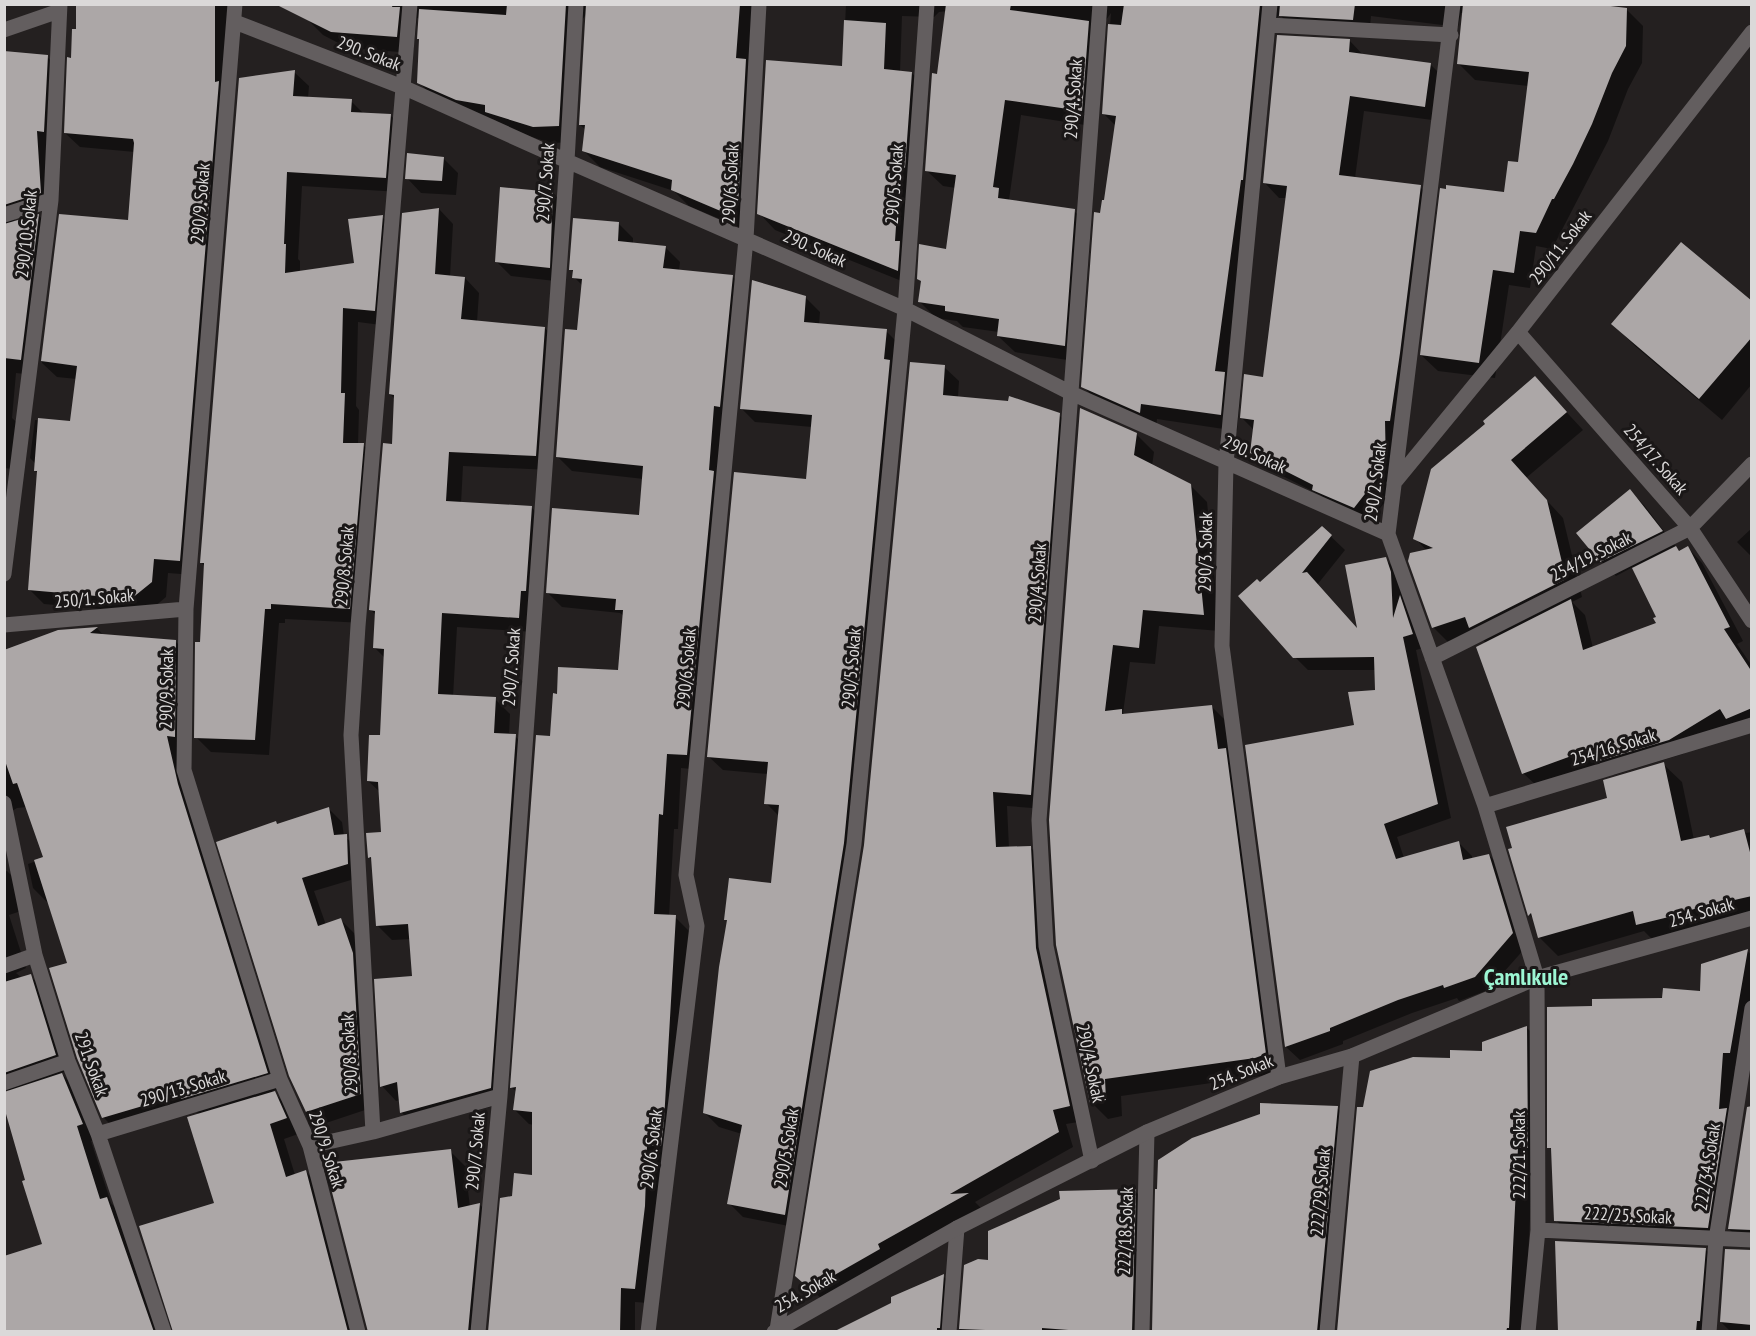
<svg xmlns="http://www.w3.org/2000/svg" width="1756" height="1336" font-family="'PT Sans Narrow',sans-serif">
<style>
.shadow{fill:#0007}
.building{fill:#aca7a7}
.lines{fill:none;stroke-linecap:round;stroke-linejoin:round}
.street{stroke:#635e5f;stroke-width:15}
.secondary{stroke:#635e5f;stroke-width:15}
.labels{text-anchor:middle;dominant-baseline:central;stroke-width:6;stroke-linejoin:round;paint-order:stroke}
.street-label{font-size:18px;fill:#dbd9d9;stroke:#1a1717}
.district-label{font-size:24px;font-weight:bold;fill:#9cf6d3;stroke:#1a1717}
</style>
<rect width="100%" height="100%" fill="#242020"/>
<path class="shadow" d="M78 4H230L194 575 168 573 166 597 147 613 44 604 29 589 38 473 35 471 36 464 30 458 35 420 71 423 77 379 57 377 42 363 60 215 129 221 135 152 80 147 65 133 77 30Z
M304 4H757L746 230 689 206 674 191 600 167 584 151 586 130 580 125 587 13 582 20 575 142 551 143 503 128 495 120 474 116 435 99 419 82 420 19 417 18 413 53 348 48 323 35 307 19Z
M846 4H1604V7L1626 9 1643 26 1642 63 1628 89 1608 141 1552 249 1536 246 1530 288 1509 285 1495 378 1438 371 1421 355 1519 164 1529 86 1475 80 1459 64 1463 13H1461L1458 27 1371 16 1369 36 1297 32 1279 14 1276 20 1259 196H1257L1232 381 1241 390 1237 431 1157 419 1156 428 1099 403 1083 386 1102 215 1106 202 1116 126 1103 113 1111 13 1106 20 1098 127 1021 115 1009 200 1074 211 1091 227 1081 362 1015 352 998 336 999 332 963 327 957 321 936 318 920 302 948 250 956 188 943 186 926 170 947 11 939 12 934 17 902 16 900 72 912 73 928 90 914 286 775 230 759 213 843 68Z
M1350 41 1364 56 1430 64 1446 80 1440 121 1364 111 1355 178 1420 187 1435 202 1401 482 1369 522 1329 504 1320 495 1267 468 1251 453 1254 430 1242 418 1264 379 1287 198H1279L1264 182Z
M4 52 47 57 61 70 55 206 15 219 11 224 39 216 53 229 34 375 16 373 12 418 27 432 22 470 4 468Z
M294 72 309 86 308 98 351 101 364 114 390 115 405 130 400 192 302 186 298 259 300 261V273L356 264 382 217 397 231 389 326 358 322 356 406 359 410 358 445H363L378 459 364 623 285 619V623H279L269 755 211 752 196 737 205 567 201 562Z
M443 158 458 173 456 195 421 193 407 178Z
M553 193 567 208 564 282 511 276 497 262Z
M439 209 453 224 450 277 465 278 479 293 477 322 545 328 559 343 550 470 463 466 461 504 532 508 547 523 534 632 457 627 453 697 495 699 510 714 509 735 515 736 530 751 505 1103 416 1127 402 1113 400 1100 396 1101 382 1086 413 978 411 939 392 940 377 925 373 861 369 857 382 834 380 792 368 781 381 737 385 658 374 647 376 615 371 610 394 445 395 399 390 394Z
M618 223 633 238V244L665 247 680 262 679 271 732 276 747 291 702 770 681 768 678 829H674L669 916 675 917 690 932 649 1303 635 1302V1332H488L513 1197 533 1177 534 1125 529 1124 514 1109 517 1092 512 1088 551 738 559 695 619 672 624 616 620 613 562 607 547 592 641 516 644 479 572 471 557 456 579 331 583 286 574 277V273L571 269Z
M806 298 820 312 819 325 886 331 900 345 858 858 799 1228 743 1217 729 1203 742 1134 719 1127 705 1113 728 922 726 919 773 885 780 817 766 803 768 774 723 770 708 756 807 481 812 427 755 422 741 408Z
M1752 303V384L1722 420 1635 346 1613 324Z
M944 367 959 381 958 397 1059 415 1073 429 1045 809 1007 806 1009 848 1030 847 1045 862 1050 963 1084 1121 1066 1124 1073 1147 975 1202 981 1208 823 1300 797 1276Z
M1535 378 1583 430 1526 478 1563 518 1582 597 1572 602 1585 615 1593 648 1658 624V618L1633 567 1616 576 1601 561 1630 491 1644 505 1680 552 1688 548 1702 563 1743 641 1737 644 1752 666V728L1733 724 1683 754 1614 775 1603 764 1538 787 1523 773 1486 643 1478 635 1450 644 1433 627 1427 551 1415 538 1488 424Z
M1136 434 1154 452 1152 466 1190 485 1207 502 1220 631 1159 626 1155 664 1130 662 1123 713 1125 715 1212 707 1229 724 1273 1074 1121 1096 1122 1116 1108 1119 1091 1102 1057 945Z
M1322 528 1345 550 1317 585 1359 631 1385 559 1399 573 1426 647 1416 650 1451 818 1397 837 1404 858 1458 842 1472 856V859L1489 855 1502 869 1526 947 1488 990 1459 1001 1457 998 1412 1013 1343 1041V1044L1300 1060 1286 1047 1356 726 1377 691 1376 670H1308L1294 656 1260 584Z
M1752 528V557L1737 542Z
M97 628 104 636 175 641 191 657 181 751 282 1088 272 1091 289 1108 301 1133 284 1139 295 1175 306 1172 321 1187 358 1332H174L216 1204 200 1115 195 1110 119 1133 103 1117 68 964 48 903 33 888 28 864 45 858 27 807 17 808 4 816V651L58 632Z
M1663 764 1682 782 1694 840 1709 836 1712 839 1743 831 1746 833 1752 832V919L1656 943 1644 931 1558 956 1540 938 1535 920 1530 915 1510 850 1609 799Z
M329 809 342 822 344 836 359 849 361 877 314 891 326 925 341 920 354 933 366 967 374 1107 320 1125 307 1111 278 826Z
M7 871 22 886 27 909 9 915 26 968 16 973 22 978 30 976 46 991 70 1070 61 1073 77 1090 97 1139 91 1141 111 1203 121 1214 162 1332H4L44 1245 27 1181 11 1092 4 1087V872Z
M1747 951 1752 955V1017L1743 1066H1735L1721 1241 1569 1234 1556 1220 1553 1151 1549 1147 1594 1007 1702 992Z
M1527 1028 1542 1043 1533 1162 1524 1332H1338L1364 1109 1451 1060 1484 1053V1043Z
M1337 1108 1352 1123 1333 1332H1153Z
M1752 1108V1244L1743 1243 1729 1229Z
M450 1151 465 1166 470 1207 480 1205 495 1219 484 1332H368Z
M1135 1191 1150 1206 1147 1332H960L965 1266 990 1261Z
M1705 1249 1719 1263 1714 1332H1560Z
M1752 1251V1332H1731L1721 1322Z
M943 1276 958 1291 955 1332H839Z"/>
<path class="building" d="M76 4H215V82L219 81 180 561 154 559 152 582 131 599 28 590 37 471H34L38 418 70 421 77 366 41 361 59 214 128 220 134 143 133 139 64 133 67 57 71 58 72 29H76Z
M275 4H393L392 7H400L397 37 331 32Z
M507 4H566L559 126 533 127 485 112V105L456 100 417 83 419 39H417L419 9 506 15Z
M586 4H740L736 58 746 59 738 206 731 203 730 215 671 190 672 180 582 151 585 125H579Z
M946 4H1011L1010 10 1089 21 1082 111 1005 100 993 187 999 188 998 198 1075 209 1065 346 997 336 999 319 945 311V306L918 302 921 281 917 279 919 244 946 249 956 175 925 171 932 73 937 74Z
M1124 4H1260L1243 180H1241L1215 371 1225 372 1221 415 1141 404 1140 413 1081 387 1094 212 1100 213 1102 200H1104L1116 116 1102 114 1108 24 1121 25Z
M1280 4H1355L1353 20 1279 16Z
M1463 4H1594L1627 8 1626 46 1612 73 1592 124 1573 164 1554 199H1552L1536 233 1520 231 1514 273 1493 270 1479 363 1420 355 1440 188 1446 189V185L1504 192 1508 161 1518 162 1529 72 1457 64Z
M844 20 886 23 884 69 912 72 905 168 900 167 895 241H900L898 271 757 214 766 60 842 66Z
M1277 35 1350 39 1349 52 1431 63 1425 107 1350 96 1339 175 1421 185 1400 353 1390 421H1385L1386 467 1354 508 1312 490 1313 485 1250 453 1254 420 1240 418 1244 374 1263 377 1287 186 1263 183Z
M4 51 48 55 44 132 37 131 41 193 4 205Z
M295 70 293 96 352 99 351 112 391 114 386 178 287 172 284 244H286L285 273 354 263 348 219 383 215 375 311 343 308 341 393H345L343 443H364L350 609 271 604V609H265L255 740 194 738 195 642H200L204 563H200L239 78Z
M407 153 444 157 442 181 405 179Z
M500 187 553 192 550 268 495 262Z
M439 208 435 274 465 277 461 319 545 327 536 456 449 452 446 501 532 506 526 591H521L519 618 442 613 438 694 496 697 494 733 516 734 491 1088 400 1113 397 1082 380 1087 374 979 412 976 408 924 376 926 371 857 368 858 366 833 381 832 378 782 367 781 369 735H380L384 649 373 648 375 611 369 610 383 443 392 444 394 395 389 394 402 213Z
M39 214 21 360 4 358V224Z
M573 218 619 222 618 241 666 246 663 268 733 275 720 407 714 406 709 470 714 471 687 755 667 754 663 815 659 814 654 914 676 915 664 1121 661 1146H647L645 1206 635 1289 621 1288 620 1332H488L500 1198 512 1196 514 1173 532 1175V1112L513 1110 516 1087 510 1088 536 735 550 736 553 693 557 694 558 667 618 670 623 610H615L616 599 546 593 552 508 639 515 643 466 556 457 565 329 577 330 582 279 572 278 573 270H569Z
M1681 242 1752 301V337L1699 399 1611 324Z
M752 280 806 296 804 322 887 329 884 359 890 360 844 843 785 1215 727 1204 742 1125 703 1113 719 967 727 920H724L729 878 771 883 779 805 764 804 768 762 707 757 734 472 806 479 812 415 740 409Z
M910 362 945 365 943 395 1008 401 1009 396 1060 413 1031 795 993 792 996 847 1031 846 1036 948 1070 1106 1053 1110 1059 1132 950 1194 969 1193 878 1244 880 1249 810 1289 795 1276 864 845Z
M1535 376 1567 412 1511 460 1547 500 1566 579 1469 628 1465 617 1432 628 1408 561 1410 553 1433 548 1413 539 1431 469 1485 424 1483 421Z
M1080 408 1137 433 1134 455 1191 484 1204 615 1143 610 1139 648 1113 645 1105 711 1122 709V714L1212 705 1218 749 1226 748 1266 1054 1255 1058 1105 1079 1106 1100 1090 1103 1056 945 1049 820Z
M1630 489 1663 531 1600 562 1576 533Z
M1322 526 1332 535 1302 573 1307 572 1357 628 1345 565 1386 557 1391 572 1393 618 1400 595 1413 634 1403 637 1438 804 1384 824 1396 859 1459 841 1463 860 1489 854 1513 933 1475 977 1444 988 1443 985 1398 1000 1330 1028V1031L1285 1047 1245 745 1354 725 1348 692 1375 690 1374 657 1293 658 1238 596 1257 579 1260 582Z
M1676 546 1679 551 1688 546 1730 627 1724 629 1752 672V708L1726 719 1720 709 1669 740 1599 761 1596 747 1522 774 1476 647 1571 599 1583 650 1656 623 1653 618 1656 617 1632 568Z
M98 627 90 633 176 640 175 737 167 736 178 784 268 1073 181 1099 180 1095 102 1118 77 1058 49 968 67 963 34 860 43 857 17 783 13 784 4 758V650L58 630Z
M1664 762 1681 841 1709 835 1710 838 1744 829 1752 860V896L1677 913V915L1636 925 1633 911 1538 938 1531 913 1528 916 1508 849 1512 848 1506 827 1607 798 1603 780Z
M329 807 334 835 347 834 348 864 302 878 318 926 341 918 353 953 361 1094 306 1112 289 1076 216 842 276 821 277 824Z
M1748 949 1730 1053H1723L1719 1109 1727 1108 1708 1228 1554 1221 1551 1148H1547V1007L1592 1006V999L1662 998 1663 988 1700 991 1701 964Z
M31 974 56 1055 4 1073V982Z
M1527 1026 1528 1148H1518L1509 1328H1507L1506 1332H1337L1357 1107H1363L1370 1071 1413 1057 1450 1058V1050L1482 1051V1042Z
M62 1073 83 1124 77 1126 100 1199 107 1197 154 1332H4V1256L42 1244 22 1181 25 1180 4 1107V1092Z
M275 1091 287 1118 270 1124 286 1177 306 1170 348 1332H173L139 1226 214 1203 187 1117Z
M1260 1103 1338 1106 1317 1332H1152L1155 1189H1157L1158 1160 1192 1138 1260 1114Z
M1752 1106V1230L1728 1229 1747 1107Z
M451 1149 458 1208 480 1203 468 1332H368L325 1165 334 1162Z
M1136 1189 1132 1332H1095L1042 1328V1332L959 1329 964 1265 978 1259 988 1260V1231L1060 1199 1059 1191Z
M1555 1241 1706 1248 1700 1321H1697L1696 1332H1558Z
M1725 1249 1752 1250V1325L1720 1322Z
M944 1274 940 1328H937V1332H833L891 1303V1297Z"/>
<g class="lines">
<path class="street" d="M235 4 186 609 184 770 280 1079 310 1146 358 1332
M1270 4 1226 463 1222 646 1279 1077
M1453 4 1388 534 1485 806 1537 978 1538 1230 1528 1332
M235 22 405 88 567 161 905 309 1071 393 1388 534
M1268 25 1451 35
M4 30 59 11
M4 215 51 200
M1518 332 1690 528 1752 621
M1394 483 1518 332 1752 32
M4 574 51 200 60 4
M4 625 186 609
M1432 658 1690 528 1752 464
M4 803 35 955 68 1061 98 1134 164 1332
M1485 806 1752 725
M4 966 35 955
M4 1083 68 1061
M373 1132 351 735 358 626 410 4
M98 1134 280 1079
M310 1146 373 1132 500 1096
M1092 1161 1046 946 1039 820 1100 4
M1538 1230 1752 1240
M777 1330 854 844 905 309 927 4
M478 1332 500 1096 567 161 576 4
M648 1332 697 926 686 875 746 239 759 4
M949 1332 957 1228
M1142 1332 1147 1132
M1327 1332 1352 1056
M1709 1332 1716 1240 1752 1008"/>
<path class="secondary" d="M774 1332 957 1228 1147 1132 1279 1077 1352 1056 1537 978 1752 918"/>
</g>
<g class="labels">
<g class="street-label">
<text transform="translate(369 53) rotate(21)">290. Sokak</text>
<text transform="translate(1073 99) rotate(-86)">290/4. Sokak</text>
<text transform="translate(545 182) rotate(-86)">290/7. Sokak</text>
<text transform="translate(730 184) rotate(-87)">290/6. Sokak</text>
<text transform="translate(894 184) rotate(-86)">290/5. Sokak</text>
<text transform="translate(200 203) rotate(-85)">290/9. Sokak</text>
<text transform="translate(26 234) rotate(-84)">290/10. Sokak</text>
<text transform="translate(1560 247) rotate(-52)">290/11. Sokak</text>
<text transform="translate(815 248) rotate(24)">290. Sokak</text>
<text transform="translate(1255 454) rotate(24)">290. Sokak</text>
<text transform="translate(1656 459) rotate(49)">254/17. Sokak</text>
<text transform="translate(1375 482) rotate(-83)">290/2. Sokak</text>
<text transform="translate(1205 552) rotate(-89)">290/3. Sokak</text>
<text transform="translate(1591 556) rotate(-27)">254/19. Sokak</text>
<text transform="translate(344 566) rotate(-85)">290/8. Sokak</text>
<text transform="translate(1037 583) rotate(-86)">290/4. Sokak</text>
<text transform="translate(94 598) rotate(-5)">250/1. Sokak</text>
<text transform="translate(511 667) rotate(-86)">290/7. Sokak</text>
<text transform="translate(686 668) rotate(-85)">290/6. Sokak</text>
<text transform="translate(851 668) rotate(-85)">290/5. Sokak</text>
<text transform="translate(166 689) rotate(-89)">290/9. Sokak</text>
<text transform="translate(1613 747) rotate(-17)">254/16. Sokak</text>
<text transform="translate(1701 912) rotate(-16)">254. Sokak</text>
<text transform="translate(349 1054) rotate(-93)">290/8. Sokak</text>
<text transform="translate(1091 1063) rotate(78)">290/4. Sokak</text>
<text transform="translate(92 1064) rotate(70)">291. Sokak</text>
<text transform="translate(1241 1072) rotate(-22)">254. Sokak</text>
<text transform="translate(183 1088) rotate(-17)">290/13. Sokak</text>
<text transform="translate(786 1148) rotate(-81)">290/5. Sokak</text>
<text transform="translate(327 1149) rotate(72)">290/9. Sokak</text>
<text transform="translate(651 1149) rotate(-83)">290/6. Sokak</text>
<text transform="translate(475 1151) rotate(-85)">290/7. Sokak</text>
<text transform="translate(1518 1155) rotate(-90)">222/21. Sokak</text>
<text transform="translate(1707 1167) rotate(-81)">222/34. Sokak</text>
<text transform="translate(1320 1192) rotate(-85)">222/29. Sokak</text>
<text transform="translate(1628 1215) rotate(3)">222/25. Sokak</text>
<text transform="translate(1125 1231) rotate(-88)">222/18. Sokak</text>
<text transform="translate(805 1291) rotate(-30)">254. Sokak</text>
</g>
<g class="district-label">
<text x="1526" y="976">Çamlıkule</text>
</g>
</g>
<rect width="1756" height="1336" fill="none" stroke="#dbd9d9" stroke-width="12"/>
</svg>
